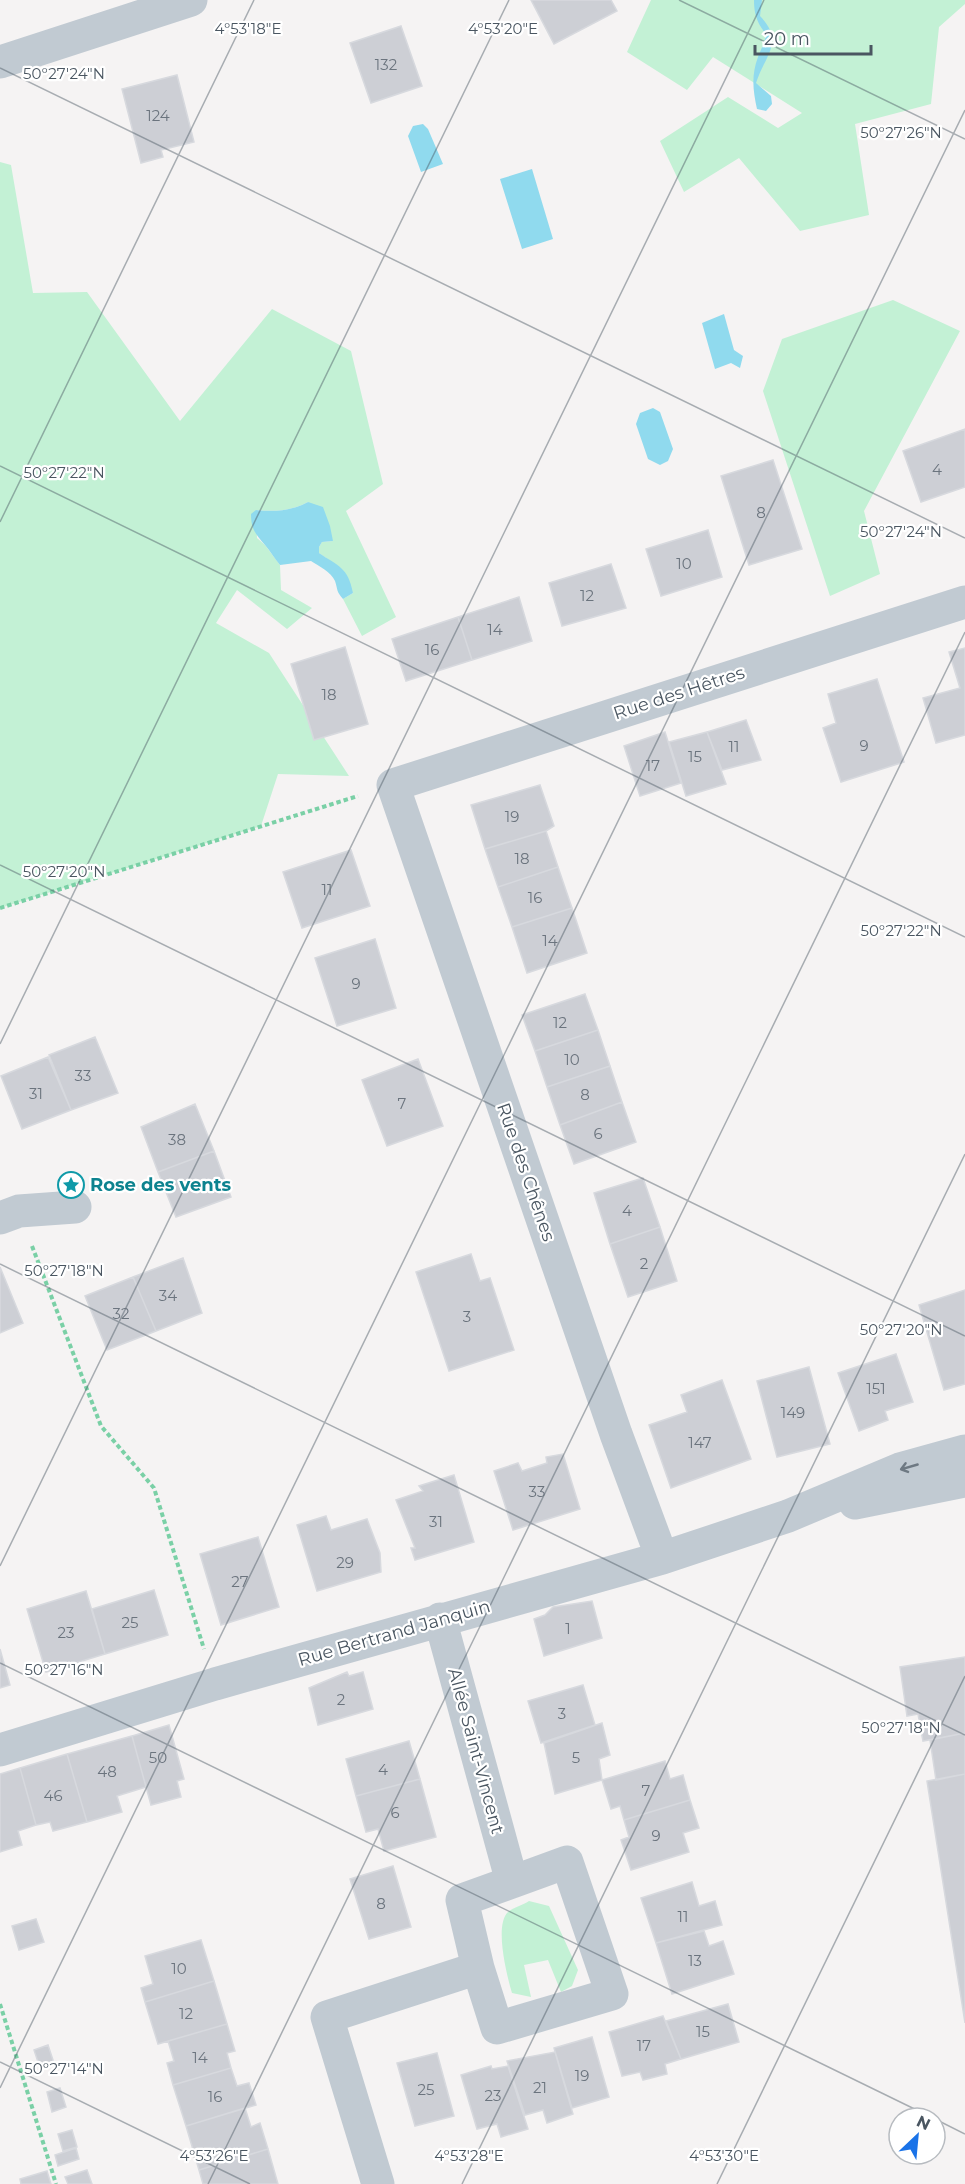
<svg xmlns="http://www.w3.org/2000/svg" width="965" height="2184" font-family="Montserrat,sans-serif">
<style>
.green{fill:#c3f1d5}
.water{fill:#90daee}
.building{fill:#cdcfd5;stroke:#d7d9de;stroke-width:1.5}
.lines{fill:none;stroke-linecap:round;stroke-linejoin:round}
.path{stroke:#7ad0a6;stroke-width:4;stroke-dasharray:4.5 3;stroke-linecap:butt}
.minor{stroke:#c1cad2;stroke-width:33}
.oneway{stroke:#6e7983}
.ticks{fill:none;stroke:#4a5661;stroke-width:1.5;stroke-opacity:0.45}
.labels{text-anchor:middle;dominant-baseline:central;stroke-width:4.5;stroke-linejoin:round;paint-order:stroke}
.number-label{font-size:15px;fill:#6b747e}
.street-label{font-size:18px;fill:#4a5661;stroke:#fff}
.culture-label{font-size:18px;font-weight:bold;fill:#0d838f;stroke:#fff;text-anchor:start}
.ticks-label{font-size:15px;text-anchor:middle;fill:#4a5661;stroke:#fff;stroke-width:4.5;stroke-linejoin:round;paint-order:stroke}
</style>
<rect width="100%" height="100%" fill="#f5f3f3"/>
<path class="green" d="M651 0H965V4L939 27 931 104 855 124 869 215 800 231 739 158 684 192 660 141 728 97 778 128 802 113 713 57 687 90 627 52Z
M0 162 11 165 33 293 87 292 180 421 272 309 351 351 383 484 346 511 396 617 362 636 343 599 353 593 329 560 319 553V547L322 542 333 541 308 502C291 511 275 512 256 510L257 538 265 545 280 565 281 590 312 608 287 629 237 590 216 623 269 653 349 776 278 774 261 826 0 908Z
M893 300 960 331 864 511 880 574 830 596 763 391 782 339Z
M529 1901 549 1906 578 1970 572 1986 561 1992 548 1960 524 1965 531 1997 512 1993C507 1976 494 1925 508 1912 514 1907 523 1905 529 1901Z"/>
<path class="water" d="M754 0H762L760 16C785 42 765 55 756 83L771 96 772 104 766 111 757 109C753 90 751 76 758 57 761 49 765 43 766 34 757 23 754 14 754 0Z
M423 124 428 129 443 164 421 172 408 136 413 126Z
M532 169 553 239 522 249 500 179Z
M724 314 734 350 743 356 740 368 731 363 715 369 702 323Z
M653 408 660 412 673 449 668 461 660 465 648 459 636 424 640 413Z
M308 502 323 507 330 526 333 541 322 542 319 547V553C338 566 348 567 353 593L343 599C336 591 338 590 335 581 331 572 319 566 311 561L280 565C275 559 270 551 265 545 256 534 251 530 251 514L256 510C275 512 291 511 308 502Z"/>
<path class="building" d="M531 0H611L617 11 554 44Z
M401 26 422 86 371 103 350 43Z
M177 75 194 142 161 150 163 157 141 163 122 89Z
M965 429V487L921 502 903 451Z
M773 460 802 549 749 565 721 476Z
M708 530 722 577 661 596 646 549Z
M611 564 626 608 562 626 549 583Z
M519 597 532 641 472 660 458 617Z
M458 617 472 660 406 681 392 639Z
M345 647 368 724 314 740 291 664Z
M965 648V735L936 743 923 698 960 688 949 652Z
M877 679 904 762 841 782 823 728 836 723 828 694Z
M746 720 761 760 722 770 707 732Z
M665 732 681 783 640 796 624 746Z
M707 732 726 784 686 796 669 742Z
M540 785 554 826 546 831 485 849 471 805Z
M546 831 558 867 498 887 485 849Z
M351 850 370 906 302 928 283 872Z
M558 867 572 908 512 927 498 887Z
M572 908 587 953 527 973 512 927Z
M375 939 396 1008 337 1026 315 958Z
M585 994 598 1030 535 1051 522 1015Z
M598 1030 610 1066 547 1087 535 1051Z
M95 1037 118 1093 71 1110 49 1055Z
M48 1057 71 1110 22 1129 1 1076Z
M418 1059 443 1126 387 1146 362 1080Z
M610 1066 622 1102 560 1125 547 1087Z
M622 1102 636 1142 574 1164 560 1125Z
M195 1104 214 1151 158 1172 141 1127Z
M214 1151 231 1197 176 1217 158 1172Z
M643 1178 660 1227 610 1244 594 1193Z
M660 1227 677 1281 628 1297 610 1244Z
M471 1254 480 1281 490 1278 514 1350 449 1371 416 1272Z
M183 1258 202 1313 156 1331 133 1277Z
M0 1267 23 1323 0 1333Z
M133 1277 156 1331 107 1350 85 1296Z
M965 1290V1384L944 1390 919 1305Z
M896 1354 913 1402 885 1411 888 1420 859 1431 838 1373Z
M809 1367 830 1444 777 1457 757 1381Z
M722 1380 751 1459 671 1488 649 1425 687 1412 681 1395Z
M563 1454 580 1509 513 1530 494 1471 518 1463 522 1471 547 1463 546 1457Z
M454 1475 474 1542 415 1560 411 1548H415L396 1500 423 1491 419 1486Z
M326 1516 331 1530 367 1519 380 1553 381 1572 317 1591 297 1525Z
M258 1537 279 1607 221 1625 200 1554Z
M154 1590 168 1635 105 1654 92 1609Z
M86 1591 105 1654 46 1672 27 1609Z
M592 1601 602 1638 544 1656 534 1619 545 1615 553 1607Z
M0 1649 10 1685 0 1688Z
M965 1657V1733L923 1741 918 1714 907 1716 900 1667Z
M347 1672 349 1676 363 1672 373 1709 318 1725 309 1688Z
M583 1685 595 1725 541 1743 528 1701Z
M602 1723 610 1755 599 1759 602 1780 555 1794 544 1743Z
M169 1725 184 1779 177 1781 181 1797 151 1805 132 1736Z
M965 1733V1774L936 1780 930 1740Z
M132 1736 146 1787 117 1796 122 1812 87 1822 67 1754Z
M409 1741 420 1779 356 1796 346 1759Z
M67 1754 87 1822 53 1831 50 1822 36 1825 20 1768Z
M665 1761 670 1779 683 1775 690 1800 624 1820 620 1806 611 1809 602 1780Z
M20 1768 36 1825 18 1831 22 1845 0 1852V1774Z
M965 1774V2023L927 1781Z
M420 1779 436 1837 384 1851 378 1829 366 1832 356 1796Z
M690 1800 699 1828 683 1833 689 1852 631 1870 621 1840 629 1837 624 1820Z
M393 1866 411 1927 369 1939 350 1879Z
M692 1882 699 1906 715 1901 722 1925 656 1943 641 1898Z
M36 1919 44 1942 19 1950 12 1926Z
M704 1931 709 1946 723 1941 734 1974 672 1994 656 1943Z
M201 1940 214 1981 145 2002 141 1988 153 1984 145 1956Z
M214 1981 227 2024 158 2044 145 2002Z
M728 2004 739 2042 681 2059 666 2021Z
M663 2016 681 2059 665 2064 667 2074 643 2080 640 2072 622 2076 609 2032Z
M227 2024 235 2051 227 2053 231 2068 173 2085 167 2063 174 2061 168 2041Z
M592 2037 609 2097 572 2108 554 2048Z
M48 2045 54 2063 40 2068 34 2050Z
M555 2052 573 2114 547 2123 543 2110 525 2115 507 2061Z
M437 2053 454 2116 415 2126 397 2063Z
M491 2066 492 2069 508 2066 528 2129 501 2137 497 2124 477 2129 461 2075Z
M231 2068 237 2086 249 2083 256 2105 186 2126 173 2085Z
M60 2088 66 2107 52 2112 47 2092Z
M245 2108 251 2127 260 2123 268 2149 199 2170 186 2126Z
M72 2130 77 2147 63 2151 58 2134Z
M76 2148 79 2159 58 2166 55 2155Z
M268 2149 278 2184H203L199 2170Z
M87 2170 92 2184H68L65 2177Z
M47 2171 51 2184H21L20 2179Z"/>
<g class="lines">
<path class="path" d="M0 908 358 796
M32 1246 101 1426 154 1488 204 1649
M0 2004 56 2184"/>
<path class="minor" d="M0 62 191 0
M0 1218 19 1211 75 1207
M855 1503 965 1481
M662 1558 616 1434 393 785 965 602
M0 1750 215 1684 662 1558 788 1516 900 1469 965 1451
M478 1968 497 2028 612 1994 567 1862 512 1882
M378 2184 327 2017 478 1968 462 1900 512 1882 440 1619"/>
</g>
<defs><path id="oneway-shaft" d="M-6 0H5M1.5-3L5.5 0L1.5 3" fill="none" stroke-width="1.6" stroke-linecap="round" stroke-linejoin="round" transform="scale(1.5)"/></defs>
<use class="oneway" href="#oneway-shaft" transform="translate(909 1467) rotate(164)"/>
<path class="ticks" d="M679 0 965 139M0 68 965 538M0 466 965 937M0 522 254 0M0 865 965 1336M0 1044 509 0M0 1264 965 1735M0 1566 764 0M0 1663 933 2118M0 2062 250 2184M0 2088 965 110M935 2119 965 2134M208 2184 965 632M462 2184 965 1154M717 2184 965 1676"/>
<defs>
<symbol id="sight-ring" viewBox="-11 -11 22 22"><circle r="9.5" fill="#fff" stroke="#0f9aa8" stroke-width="1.5"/><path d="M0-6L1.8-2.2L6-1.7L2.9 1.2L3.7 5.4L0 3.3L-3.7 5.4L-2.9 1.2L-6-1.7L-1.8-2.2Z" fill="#0f9aa8"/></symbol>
</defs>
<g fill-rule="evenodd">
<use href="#sight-ring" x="56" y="1170" width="30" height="30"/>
</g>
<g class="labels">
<g class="number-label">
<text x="386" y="64">132</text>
<text x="158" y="115">124</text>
<text x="937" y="469">4</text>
<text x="761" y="512">8</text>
<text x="684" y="563">10</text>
<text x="587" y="595">12</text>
<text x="495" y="629">14</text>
<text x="432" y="649">16</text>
<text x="329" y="694">18</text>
<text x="864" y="745">9</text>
<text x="734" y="746">11</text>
<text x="695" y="756">15</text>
<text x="653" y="765">17</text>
<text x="512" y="816">19</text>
<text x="522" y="858">18</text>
<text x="327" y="889">11</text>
<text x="535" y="897">16</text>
<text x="550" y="940">14</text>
<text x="356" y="983">9</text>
<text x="560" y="1022">12</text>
<text x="572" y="1059">10</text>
<text x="83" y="1075">33</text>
<text x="36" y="1093">31</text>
<text x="585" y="1094">8</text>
<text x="402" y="1103">7</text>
<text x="598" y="1133">6</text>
<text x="177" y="1139">38</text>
<text x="627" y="1210">4</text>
<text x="644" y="1263">2</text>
<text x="168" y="1295">34</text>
<text x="121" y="1313">32</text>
<text x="467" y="1316">3</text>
<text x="876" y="1388">151</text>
<text x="793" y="1412">149</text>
<text x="700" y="1442">147</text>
<text x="537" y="1491">33</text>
<text x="436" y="1521">31</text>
<text x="345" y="1562">29</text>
<text x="240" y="1581">27</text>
<text x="130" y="1622">25</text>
<text x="568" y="1628">1</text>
<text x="66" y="1632">23</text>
<text x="341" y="1699">2</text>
<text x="562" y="1713">3</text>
<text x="158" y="1757">50</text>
<text x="576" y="1757">5</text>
<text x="383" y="1769">4</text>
<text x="107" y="1771">48</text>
<text x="646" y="1790">7</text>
<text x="53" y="1795">46</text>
<text x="395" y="1812">6</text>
<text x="656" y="1835">9</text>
<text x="381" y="1903">8</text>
<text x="683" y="1916">11</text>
<text x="695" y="1960">13</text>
<text x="179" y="1968">10</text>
<text x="186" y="2013">12</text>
<text x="703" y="2031">15</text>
<text x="644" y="2045">17</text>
<text x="200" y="2057">14</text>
<text x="582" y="2075">19</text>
<text x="540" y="2087">21</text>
<text x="426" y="2089">25</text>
<text x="493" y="2095">23</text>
<text x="215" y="2096">16</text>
</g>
<g class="street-label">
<text transform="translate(679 693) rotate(-18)">Rue des Hêtres</text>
<text transform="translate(526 1172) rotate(71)">Rue des Chênes</text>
<text transform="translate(394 1633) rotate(-16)">Rue Bertrand Janquin</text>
<text transform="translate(476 1751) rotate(75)">Allée Saint-Vincent</text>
</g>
<g class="culture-label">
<text x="90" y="1185">Rose des vents</text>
</g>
</g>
<g class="ticks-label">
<text x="248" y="34">4°53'18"E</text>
<text x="503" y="34">4°53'20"E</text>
<text x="64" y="79">50°27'24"N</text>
<text x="901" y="138">50°27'26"N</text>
<text x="64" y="478">50°27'22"N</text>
<text x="901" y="537">50°27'24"N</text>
<text x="64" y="877">50°27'20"N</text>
<text x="901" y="936">50°27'22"N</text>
<text x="64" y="1276">50°27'18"N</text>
<text x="901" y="1335">50°27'20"N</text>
<text x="64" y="1675">50°27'16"N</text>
<text x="901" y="1733">50°27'18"N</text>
<text x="64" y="2074">50°27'14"N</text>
<text x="214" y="2161">4°53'26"E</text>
<text x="469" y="2161">4°53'28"E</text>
<text x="724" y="2161">4°53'30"E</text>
</g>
<g transform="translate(917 2136) rotate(26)"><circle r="28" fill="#ffffff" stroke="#b7bbc0" stroke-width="1.5"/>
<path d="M0-4.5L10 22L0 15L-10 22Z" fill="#1a73e8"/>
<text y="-9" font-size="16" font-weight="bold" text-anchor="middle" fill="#4a5661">N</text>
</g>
<path d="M755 45v9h116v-9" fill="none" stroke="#4a5661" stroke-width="3"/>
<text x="764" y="45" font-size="18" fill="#4a5661" stroke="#ffffff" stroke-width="4.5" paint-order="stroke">20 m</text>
</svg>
